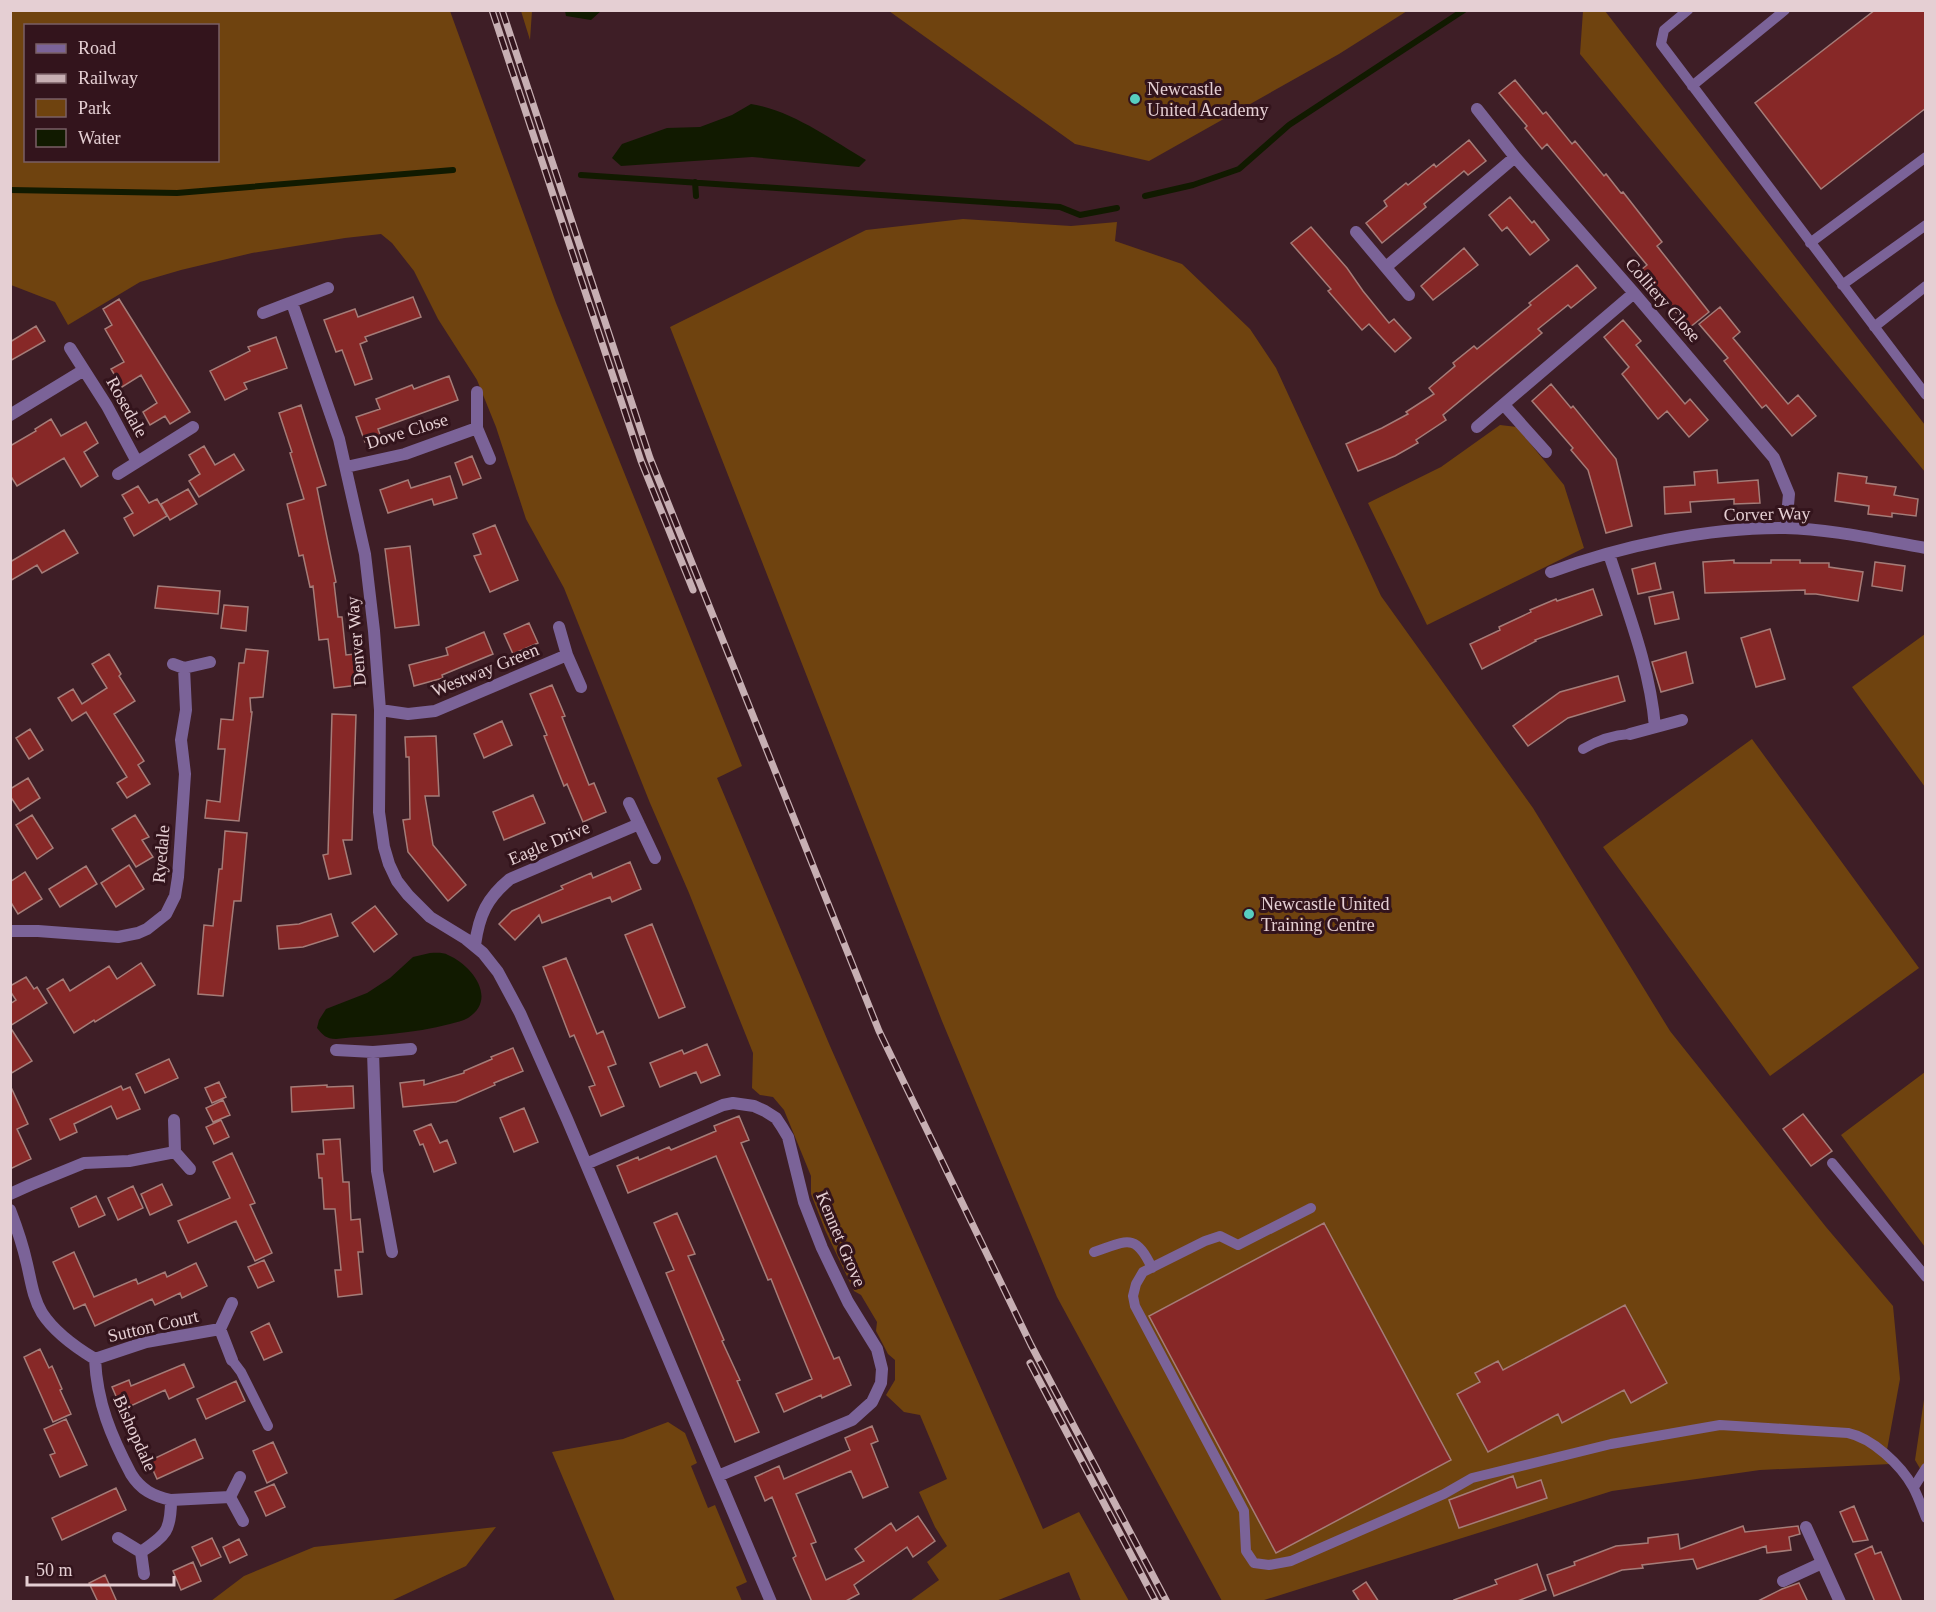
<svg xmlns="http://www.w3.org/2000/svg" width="1936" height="1612" font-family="Georgia,serif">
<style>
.green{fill:#6f430f;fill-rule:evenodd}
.water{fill:#111a00}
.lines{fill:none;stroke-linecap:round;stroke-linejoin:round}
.stream{stroke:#111a00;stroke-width:6}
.building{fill:#872827;stroke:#a57c78;stroke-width:1.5}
.lane{stroke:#7b6398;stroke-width:10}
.street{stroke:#7b6398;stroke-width:12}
.rail-casing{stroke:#c7afb3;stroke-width:7}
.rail{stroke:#33141c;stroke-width:4.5;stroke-dasharray:14;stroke-linecap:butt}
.poi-dot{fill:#58cec0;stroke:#33141c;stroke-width:2}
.labels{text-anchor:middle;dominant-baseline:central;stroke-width:6;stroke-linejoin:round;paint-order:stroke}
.poi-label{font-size:18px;fill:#e5cfd3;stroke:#33141c;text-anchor:start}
.street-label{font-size:18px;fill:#e5cfd3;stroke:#33141c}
</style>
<rect width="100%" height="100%" fill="#3e1e26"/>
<path class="green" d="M10 11H450L556 303 742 766 717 778 830 1046 1043 1529 1079 1512 1129 1601H1081L1069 1572 996 1601H910L939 1580 927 1562 947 1546 935 1527 919 1492 947 1479 920 1415 904 1412 886 1395 895 1380V1360L888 1354 876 1331 877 1322 861 1295 854 1291 825 1230 811 1194V1176L784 1110 773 1097 760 1095 752 1088 753 1053 689 893 650 803 564 588 526 519 496 427 477 380 438 319 414 271 392 243 381 234 345 238 252 253 181 270 140 282 68 325 55 302 11 285ZM26 26H218V160H26Z
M521 11H532L530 40Z
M889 11H1407L1339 54 1149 161 1075 144Z
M1583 11H1605L1925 425V472L1580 54Z
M963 219 1071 226 1117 222 1115 241 1182 264 1250 329 1276 368 1381 596 1533 808 1670 1031 1826 1227 1893 1306 1900 1379 1887 1450 1891 1464 1760 1470 1612 1491 1261 1601H1222L1057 1297 942 1021 670 327 866 230Z
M1500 425 1517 427 1564 485 1584 548 1427 625 1368 503 1441 467Z
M1925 634V787L1852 687Z
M1752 739 1919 968 1770 1076 1603 847Z
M1925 1072V1247L1841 1135Z
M1925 1393V1477L1915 1460Z
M668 1422 685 1433 697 1463 691 1466 708 1508 715 1505 747 1582 736 1587 742 1601H615L552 1452 623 1439Z
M496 1527 466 1566 391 1601H211L244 1576 314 1547Z"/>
<path class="water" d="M565 11V10L601 11 591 20 566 16Z
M751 104C793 111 830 139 866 160L859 167 752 157 621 166 612 158 622 144 667 128 700 127 732 115Z
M430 953C435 953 443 952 448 955 472 965 498 999 468 1018 463 1021 456 1022 450 1024 414 1034 373 1035 336 1039 326 1039 323 1035 317 1028L319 1020 326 1009 367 993 390 978 413 957Z"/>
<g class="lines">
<path class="stream" d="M581 175 1060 207 1080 215 1117 208
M695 182 696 196
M10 190 177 193 453 170
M1145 196 1193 185 1239 169 1289 125 1464 10"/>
</g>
<path class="building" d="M1875 10H1926V108L1821 189 1755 103Z
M1515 80 1543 114 1546 112 1572 144 1575 141 1604 176 1606 174 1621 193 1623 192 1662 242 1657 246 1709 312 1689 328 1641 270 1647 265 1547 144 1542 149 1525 128 1527 126 1499 93Z
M1469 140 1486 161 1468 175 1464 171 1424 204 1426 207 1382 243 1366 223 1387 206 1384 201 1406 183 1408 185 1434 164 1436 167Z
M1510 197 1532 223 1534 221 1549 240 1530 255 1507 227 1502 231 1489 215Z
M1311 227 1347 268 1363 291 1389 323 1394 319 1411 338 1395 352 1369 324 1362 330 1328 291 1331 289 1291 243Z
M1464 248 1478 265 1433 300 1421 286Z
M1577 265 1596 288 1571 308 1568 305 1538 329 1542 333 1443 415 1446 420 1416 440 1418 443 1395 456 1358 471 1346 444 1382 428 1408 414 1406 412 1434 394 1429 388 1455 366 1453 363 1474 346 1477 349 1531 305 1529 303Z
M413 297 421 317 365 337 367 341 360 344 372 379 355 385 342 350 336 352 324 320 355 309 358 317Z
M119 299 190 412 170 424 165 416 150 425 143 412 157 403 141 375 122 387 111 369 124 362 105 329 112 325 103 309Z
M1720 307 1740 332 1733 338 1788 404 1798 395 1816 416 1792 436 1766 405 1762 408 1724 361 1728 358 1699 324Z
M1623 320 1641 341 1636 345 1685 404 1690 399 1708 420 1689 437 1667 411 1658 419 1622 374 1629 367 1604 337Z
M36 326 45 341 10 361V342Z
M276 337 287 368 244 383 247 389 225 400 210 371 250 351 248 347Z
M449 376 458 400 378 429 381 437 365 442 356 417 380 409 376 399 412 385 414 389Z
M1551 384 1571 408 1573 406 1616 459 1632 526 1606 533 1588 470 1571 450 1573 448 1532 401Z
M301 405 326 485 317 488 336 582 334 583 338 617H342L346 655 355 654 359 685 334 688 328 639 319 640 313 586 310 587 303 555 299 556 287 504 304 499 290 453 292 452 279 413Z
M51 419 61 436 86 422 98 443 84 452 98 476 81 487 64 458 17 486 10 475V446L36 431 35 429Z
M204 446 215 465 234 454 244 470 199 497 189 481 200 474 189 455Z
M472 456 481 478 463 485 455 463Z
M1717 470 1718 483 1758 480 1760 503 1734 504V499L1690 502 1691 512 1665 514 1664 487 1695 485 1694 472Z
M1838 473 1867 477 1866 483 1896 487 1894 495 1918 499 1916 516 1892 513V517L1868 514 1869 506 1835 501Z
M450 476 457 498 434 505 432 499 388 513 380 490 408 480 411 488Z
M138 486 149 503 157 499 167 516 134 536 124 518 133 513 122 495Z
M188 489 197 504 170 520 161 504Z
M495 525 518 580 490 592 474 556 481 554 473 534Z
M64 530 78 553 42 573 37 565 10 581V562Z
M410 546 419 625 395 628 385 549Z
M1734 560V563H1771V560H1800V563H1829V567L1863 572 1858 601 1816 594H1805V590L1705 593 1703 562Z
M1875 562 1905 566 1902 591 1872 586Z
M1655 563 1661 589 1638 594 1632 569Z
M158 586 220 591 218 614 155 608Z
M1593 589 1602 615 1535 640 1536 641 1482 669 1470 644 1500 630 1499 627 1531 612 1530 610 1556 599 1557 601Z
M1673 592 1679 619 1655 624 1649 597Z
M224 605 248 607 246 631 221 628Z
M529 623 538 643 513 654 504 634Z
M1770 629 1785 679 1756 687 1741 638Z
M484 632 493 654 442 675 443 678 414 686 409 665 448 655 446 648Z
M246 649 268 651 263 697 250 698 251 712H252L239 821 205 818 207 800 220 802 225 749H218L221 719 233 720 239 663H244Z
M1686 652 1693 683 1661 692 1652 662Z
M109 654 121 674 119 676 135 701 114 714 144 761 138 765 150 784 127 798 117 783 127 777 86 712 72 721 58 698 73 689 82 704 107 688 92 664Z
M1618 676 1625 701 1568 718 1528 746 1513 726 1560 692Z
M552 685 565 716 562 717 589 785 594 783 606 812 583 822 567 784 564 786 544 736 547 735 530 694Z
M332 714 356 715 352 840H343L351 874 329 879 323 855 328 854Z
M502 721 512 745 484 758 474 734Z
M30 729 43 750 29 759 16 738Z
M436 736 439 796H425L433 845 466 885 448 901 408 852 403 820 410 819 409 757H406L405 737Z
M28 778 40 798 20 811 10 796V789Z
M533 795 545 823 504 840 493 812Z
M32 815 53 848 37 859 16 825Z
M135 815 149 837 142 840 153 857 136 867 112 829Z
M225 831 247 833 241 901H234L223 996 198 994 204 925 213 926 219 869H222Z
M630 862 641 889 612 902 610 897 542 923 539 915 515 940 499 924 512 911 563 889 561 886 591 873 593 878Z
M129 865 144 889 116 907 101 883Z
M86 866 97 884 60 907 49 889Z
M25 872 42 899 18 914 10 901V882Z
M375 906 397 934 374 952 352 923Z
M331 914 338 936 303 947 279 949 277 926 299 924Z
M652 924 685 1007 659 1018 625 935Z
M566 958 597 1034 603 1031 616 1064 608 1067 624 1106 601 1116 589 1087 595 1085 574 1035 570 1037 543 967Z
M141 963 155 985 95 1022 94 1020 74 1033 47 989 63 979 70 991 109 966 117 979Z
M26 977 34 989 37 987 47 1003 10 1026V1004L16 1000 10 991V986Z
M10 1027 32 1061 10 1074Z
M707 1044 720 1075 701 1083 696 1072 660 1087 650 1063 682 1050 684 1054Z
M513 1048 523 1071 494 1083 495 1085 456 1102 403 1107 400 1083 424 1080V1085L464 1073V1071L492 1059 491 1057Z
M169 1059 178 1078 145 1093 136 1074Z
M219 1082 226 1097 212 1103 205 1088Z
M10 1085 28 1124 17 1129 31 1159 10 1169Z
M327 1085V1087L353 1086 354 1108 292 1112 291 1087Z
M121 1086 123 1090 130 1087 140 1109 117 1119 111 1106 74 1124 77 1132 60 1140 50 1119Z
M223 1100 230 1115 213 1122 206 1108Z
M524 1108 538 1142 514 1152 500 1118Z
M1803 1114 1832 1151 1811 1166 1783 1129Z
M739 1116 749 1140 741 1143 816 1318 834 1359 839 1357 851 1385 822 1398 821 1395 784 1412 776 1394 812 1379 781 1304 771 1279 768 1280 716 1156 628 1193 617 1166 638 1157 639 1160 669 1147 671 1150 716 1131 714 1126Z
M221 1120 229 1137 214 1144 206 1127Z
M431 1124 440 1143 447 1140 456 1163 434 1172 423 1144 420 1145 414 1131Z
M340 1139 343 1182H349L351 1220 360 1219 363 1252H358L362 1294 338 1297 335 1270H341L335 1209H324L322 1178H319L317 1154H324L323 1140Z
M232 1153 255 1203 250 1205 272 1253 255 1261 236 1221 188 1243 178 1221 230 1198 213 1162Z
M162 1184 172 1205 150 1215 141 1194Z
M133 1186 143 1208 118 1220 108 1198Z
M96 1196 105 1215 79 1227 71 1208Z
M677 1213 695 1254 688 1256 724 1340 722 1341 740 1380 737 1381 759 1432 735 1442 666 1273 674 1270 654 1223Z
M1324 1223 1451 1460 1276 1553 1149 1316Z
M74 1252 94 1297 136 1279 138 1284 165 1272 167 1277 196 1263 207 1286 182 1298 180 1293 155 1305 152 1299 95 1326 85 1304 74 1309 53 1262Z
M264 1260 274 1281 258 1288 248 1267Z
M1625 1305 1667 1383 1631 1403 1624 1390 1562 1423 1558 1414 1488 1452 1457 1394 1480 1382 1475 1373 1498 1361 1503 1370Z
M269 1323 282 1352 264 1360 251 1332Z
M40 1349 49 1368 52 1366 62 1389 60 1390 71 1414 53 1422 24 1357Z
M184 1364 194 1387 169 1399 165 1390 122 1410 112 1387 129 1380 131 1386Z
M236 1381 245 1401 206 1419 197 1399Z
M66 1419 87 1465 60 1477 50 1455 55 1453 44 1429Z
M872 1426 878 1441 871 1444 888 1487 863 1498 851 1471 796 1494 816 1542 811 1544 826 1580 864 1561 855 1549 891 1523 896 1531 918 1516 935 1541 913 1557 907 1547 854 1585 859 1594 844 1602H812L793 1558 796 1556 772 1497 765 1501 755 1477 779 1466 784 1479 850 1450 845 1438Z
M195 1439 203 1458 157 1479 149 1461Z
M273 1442 287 1473 267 1483 253 1451Z
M1513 1476 1517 1488 1541 1480 1547 1498 1459 1528 1449 1500Z
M274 1484 285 1507 266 1516 255 1492Z
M116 1488 126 1510 62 1540 52 1518Z
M1854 1506 1868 1540 1853 1542 1840 1512Z
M1743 1526 1745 1532 1798 1526 1800 1534 1789 1537 1791 1550 1767 1553 1766 1546 1697 1569 1693 1559 1642 1565 1643 1568 1622 1570 1554 1596 1547 1575 1575 1565 1574 1562 1616 1546 1648 1543V1538L1678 1534 1680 1549Z
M212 1538 221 1557 201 1566 192 1547Z
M239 1539 247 1555 230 1563 223 1547Z
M1872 1546 1875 1554 1881 1552 1902 1602H1875L1855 1554Z
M193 1562 201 1581 181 1590 173 1571Z
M1537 1564 1546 1590 1515 1602H1455L1454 1600 1497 1584 1495 1580Z
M105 1575 117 1602H98L89 1583Z
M1366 1582 1379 1602H1360L1353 1591Z
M1799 1583 1808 1602H1756L1782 1589Z"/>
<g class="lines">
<path class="lane" d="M1688 10 1664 30 1661 44 1926 395
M1692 86 1785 10
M1810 243 1926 157
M1842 285 1926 225
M1874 327 1926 286
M1583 749C1598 740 1612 735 1630 734
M1832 1163 1926 1277
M1311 1208 1238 1245 1220 1236 1205 1241 1143 1272 1136 1284 1133 1296 1135 1306 1244 1511 1246 1551 1254 1563 1269 1565 1291 1561 1444 1494 1472 1478 1611 1444 1720 1425 1848 1433C1872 1438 1901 1465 1913 1487 1918 1496 1922 1508 1926 1518
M1094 1252C1127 1241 1135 1232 1152 1268
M232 1360 241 1372 268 1426
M1914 1487 1926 1468"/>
<path class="street" d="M1477 109 1515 157 1634 293 1774 458 1789 494 1786 528
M1356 232 1409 295
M1386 267 1515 157
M292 303 339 439 365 554 374 631 380 710 379 812 384 847 389 864 397 881 408 895 430 917 466 939 483 953 498 972 520 1013 567 1119 771 1602
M263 313 328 288
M70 348 107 406 137 462
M477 392V428L490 459
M1504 405 1546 452
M10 415 84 370
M1477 427 1634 293
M346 467 405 454 477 428
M118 474 193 427
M1609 554C1627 610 1650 667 1655 727
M1551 572C1620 546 1710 527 1785 528 1832 529 1879 540 1926 548
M559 627 567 655 581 687
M173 664 184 668 210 662
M380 710 408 714 435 711 567 655
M1630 734 1682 720
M629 803 655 858
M10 931H38L118 937 138 933 147 929 166 914 175 896 178 877 185 774 181 740 186 710 184 668
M475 945C479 915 487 898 510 879L639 824
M336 1050 373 1052 411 1049
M373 1052 377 1171 392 1252
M174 1120 175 1152 190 1169
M586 1164 723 1105 733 1103 754 1106 765 1111 776 1118 782 1127 788 1137 804 1202 822 1248 848 1302 877 1349 882 1369 881 1383 872 1402 852 1420 718 1476
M10 1194 30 1185 84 1163 129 1161 175 1152
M10 1210C17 1228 23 1246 27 1264 31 1281 33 1298 42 1313 55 1333 75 1347 95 1359
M232 1303 220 1329 232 1360
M95 1359C97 1403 111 1436 131 1474 141 1490 153 1496 171 1500
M95 1359 146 1342 220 1329
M240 1477 230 1497 243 1521
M1806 1527 1840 1602
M118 1538 141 1552 144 1574
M141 1552C166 1535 171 1531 171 1500L230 1497
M1783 1581 1822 1563"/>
<defs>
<path id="rail" d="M492 10 641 461 693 590
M502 10 650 458 879 1031 1031 1345 1167 1602
M1030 1363 1156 1602"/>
</defs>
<use href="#rail" class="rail-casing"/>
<use href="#rail" class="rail"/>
</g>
<g class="poi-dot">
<circle cx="1135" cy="99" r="6"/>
<circle cx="1249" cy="914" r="6"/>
</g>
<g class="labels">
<g class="poi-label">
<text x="1147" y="89">Newcastle<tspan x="1147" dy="21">United Academy</tspan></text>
<text x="1261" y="904">Newcastle United<tspan x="1261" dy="21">Training Centre</tspan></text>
</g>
<g class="street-label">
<text transform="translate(1663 300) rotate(49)">Colliery Close</text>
<text transform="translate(127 407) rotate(61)">Rosedale</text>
<text transform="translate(407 431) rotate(-17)">Dove Close</text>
<text transform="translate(1767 514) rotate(-1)">Corver Way</text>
<text transform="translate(356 641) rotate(-95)">Denver Way</text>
<text transform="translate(485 670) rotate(-22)">Westway Green</text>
<text transform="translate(549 843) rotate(-23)">Eagle Drive</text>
<text transform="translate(161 854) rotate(-85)">Ryedale</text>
<text transform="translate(841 1239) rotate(67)">Kennet Grove</text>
<text transform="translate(153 1326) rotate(-13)">Sutton Court</text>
<text transform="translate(135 1433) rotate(66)">Bishopdale</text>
</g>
</g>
<rect width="1936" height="1612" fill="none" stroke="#e5cfd3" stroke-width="24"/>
<rect x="24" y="24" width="195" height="138" fill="#33141c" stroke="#7a5f65" stroke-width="1.5"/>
<rect x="36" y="44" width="30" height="9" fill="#7b6398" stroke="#7a5f65" stroke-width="1.5"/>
<text x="78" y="54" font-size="18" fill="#e5cfd3">Road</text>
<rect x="36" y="74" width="30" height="9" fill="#c7afb3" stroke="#7a5f65" stroke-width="1.5"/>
<text x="78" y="84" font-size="18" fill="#e5cfd3">Railway</text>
<rect x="36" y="99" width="30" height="18" fill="#6f430f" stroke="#7a5f65" stroke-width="1.5"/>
<text x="78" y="114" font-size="18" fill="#e5cfd3">Park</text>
<rect x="36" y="129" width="30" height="18" fill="#111a00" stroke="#7a5f65" stroke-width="1.5"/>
<text x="78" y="144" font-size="18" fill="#e5cfd3">Water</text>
<path d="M27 1576v9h147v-9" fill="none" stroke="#e5cfd3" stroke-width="3"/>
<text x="36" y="1576" font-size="18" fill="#e5cfd3" stroke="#33141c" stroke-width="4.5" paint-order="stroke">50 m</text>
</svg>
